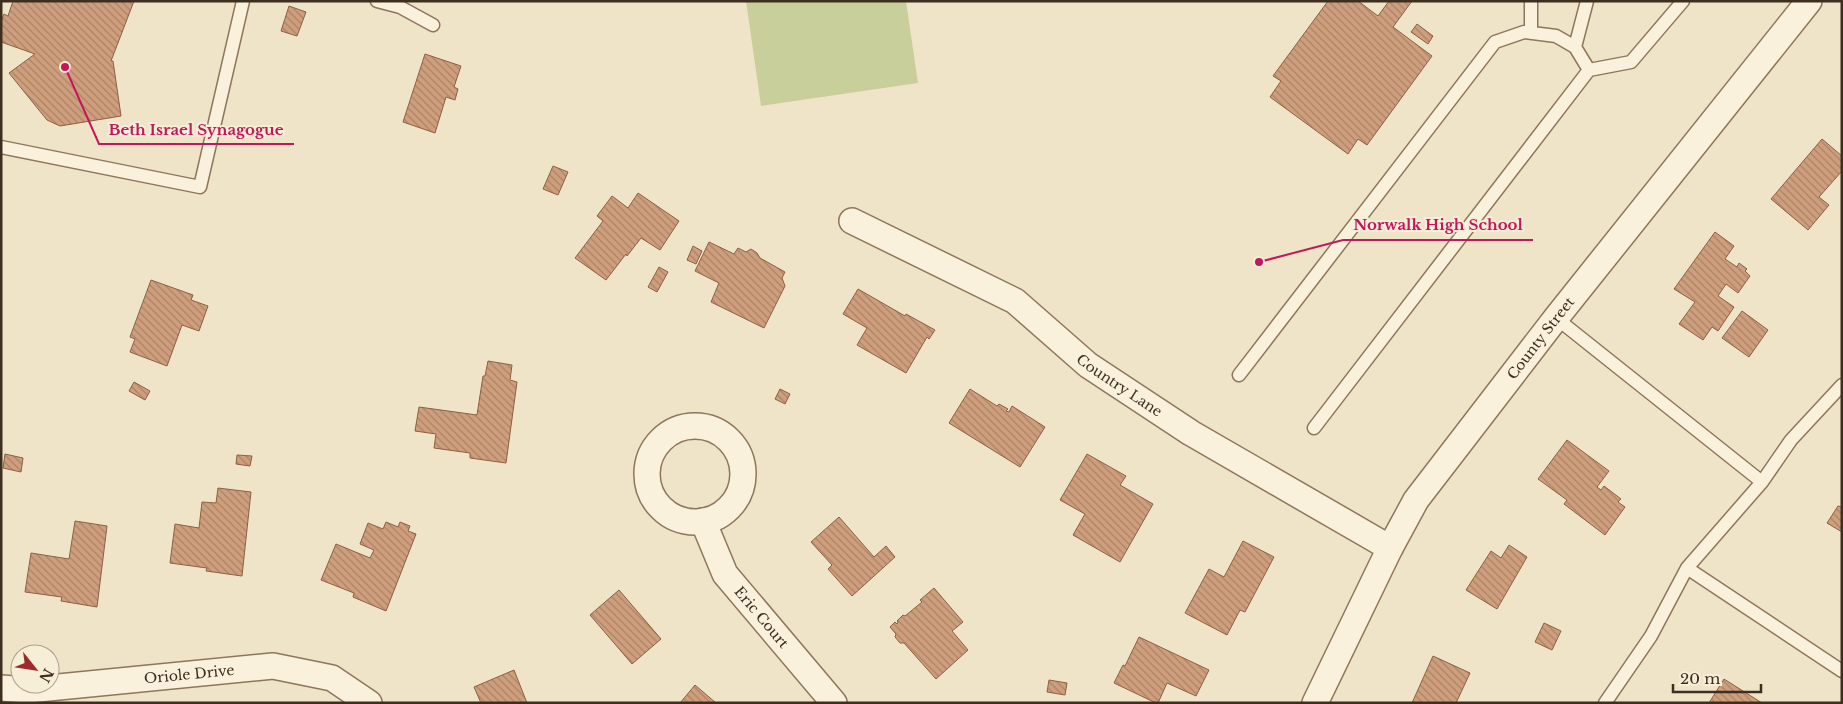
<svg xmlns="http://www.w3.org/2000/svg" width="1843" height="704" font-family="'Libre Baskerville',serif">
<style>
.pitch{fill:#c9cf9b}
.building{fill:url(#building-back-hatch);stroke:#8d5f41}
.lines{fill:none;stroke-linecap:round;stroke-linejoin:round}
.lane-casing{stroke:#8d765c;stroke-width:15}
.street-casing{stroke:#8d765c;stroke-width:28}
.lane{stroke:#faf1dc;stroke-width:12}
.street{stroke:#faf1dc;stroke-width:25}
.labels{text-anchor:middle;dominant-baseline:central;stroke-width:4;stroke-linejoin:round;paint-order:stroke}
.street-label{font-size:14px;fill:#3d2e20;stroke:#f7eed8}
.leader{fill:none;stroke:#c2185b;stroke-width:2}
.callout-dot{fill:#c2185b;stroke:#f7eed8;stroke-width:2}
.callout-label{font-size:15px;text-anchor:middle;font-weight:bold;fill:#c2185b;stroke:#f7eed8;stroke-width:4;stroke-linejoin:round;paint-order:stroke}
</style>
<defs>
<pattern id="building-back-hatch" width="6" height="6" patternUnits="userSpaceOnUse" patternTransform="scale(1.25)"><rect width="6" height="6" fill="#cf9f7d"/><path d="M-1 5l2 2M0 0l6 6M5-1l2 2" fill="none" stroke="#a98266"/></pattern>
</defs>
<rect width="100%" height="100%" fill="#f0e4c8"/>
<path class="pitch" d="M746 1H906L918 83 761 106Z"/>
<path class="building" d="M13 1H134L111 61H113L121 116 60 126 47 120 9 73 35 54 1 42V21L4 14 8 16Z
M1328 1H1358L1378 16 1389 1H1412L1393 27 1432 56 1367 145 1358 139 1348 154 1270 97 1281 81 1273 76Z
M289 6 306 12 297 36 281 31Z
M1417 24 1433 36 1428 44 1411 32Z
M425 54 461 66 454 87 458 89 455 100 446 97 435 133 403 122Z
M1822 139 1842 156V171L1819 197 1829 205 1808 230 1771 199Z
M553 166 568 172 558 195 543 189Z
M638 193 679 221 660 250 641 238 627 256 626 254 606 280 575 258 603 221 597 216 612 196 628 208Z
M1715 232 1734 246 1725 259 1737 267 1739 263 1747 269 1745 271 1750 276 1738 293 1726 284 1718 296 1734 307 1718 331 1712 327 1703 340 1679 324 1695 302 1674 289Z
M709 242 734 254 738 248 746 252 751 249 757 253 760 258 785 272 782 278 785 286 764 328 711 302 719 283 695 271Z
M693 246 702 251 696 264 687 260Z
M659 267 668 272 657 292 648 287Z
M151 280 193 295 191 300 208 306 199 331 182 325 167 366 130 352 135 339 130 337Z
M858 289 905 316 906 314 935 330 929 339 927 337 906 373 857 345 867 328 843 314Z
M1742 311 1768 330 1749 357 1722 338Z
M488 361 512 365 510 380 517 382 506 463 470 458V453L434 448 436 434 415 431 419 407 477 415 483 376H485Z
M134 382 150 391 145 400 129 391Z
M780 389 790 394 785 404 775 399Z
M970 389 997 406 999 404 1008 409 1006 411 1009 412 1012 406 1045 427 1020 467 949 423Z
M1567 440 1609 471 1597 487 1601 490 1604 486 1621 499 1618 502 1625 507 1605 535 1564 504 1567 500 1538 479Z
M5 454 23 458 21 472 3 468Z
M1087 454 1126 476 1120 485 1153 504 1120 562 1073 535 1085 514 1060 500Z
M237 455 252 456 250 466 236 464Z
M218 488 251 492 242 576 206 571 207 568 170 563 175 524 199 528 202 502 216 503Z
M1838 506 1842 507V532L1827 523Z
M839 517 874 557 886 546 895 557 852 596 828 569 832 565 811 542Z
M75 521 107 526 97 607 61 601 62 597 25 592 31 553 69 559Z
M386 522 398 527 400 522 410 526 408 531 416 534 386 611 353 597 354 593 321 580 336 544 370 558 374 550 360 544 368 523 383 529Z
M1243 541 1274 557 1245 612 1240 610 1227 635 1185 613 1209 569 1224 577Z
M1509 545 1527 557 1497 609 1466 590 1491 551 1501 558Z
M934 588 963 622 952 631 968 650 936 679 904 643H900L895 637 896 634 890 627 895 622 897 624 898 622 897 621 903 615 905 616 922 602 920 600Z
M619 590 661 639 632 664 590 615Z
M1544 623 1561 631 1552 650 1535 642Z
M1139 637 1209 670 1196 696 1167 683 1158 703H1156L1114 683 1123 665 1125 666Z
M1433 656 1470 673 1456 703H1412Z
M514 670 527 703H481L474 687Z
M1724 679 1762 703H1709Z
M1049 680 1067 683 1065 695 1047 692Z
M695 685 716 703H680Z"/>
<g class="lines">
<defs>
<path id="lane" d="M377 1 400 7 433 25
M1531 1V33
M1575 47 1587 1
M1589 70 1631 62 1683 1
M1 147 200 187 243 1
M1556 318 1762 482
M1239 375 1495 42 1524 32 1556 36 1575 47 1589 70 1314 428
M1687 568 1842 671
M1605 703 1651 636 1687 568 1762 482 1791 440 1842 385"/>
<g id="street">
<path id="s1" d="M852 221 1015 301 1088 365 1191 433 1390 548"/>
<circle cx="695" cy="474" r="48"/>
<path id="s2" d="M703 521 725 574 834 703"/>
<path id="s3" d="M1 688 28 690 273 666 332 678 369 703"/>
<path id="s4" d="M1315 703 1390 548 1416 500 1556 318 1809 1"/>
</g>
</defs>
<use href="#lane" class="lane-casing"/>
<use href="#street" class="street-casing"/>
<use href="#lane" class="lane"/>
<use href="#street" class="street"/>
</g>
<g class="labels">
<g class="street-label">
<text stroke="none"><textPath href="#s4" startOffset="431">County Street</textPath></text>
<text stroke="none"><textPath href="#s1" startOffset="316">Country Lane</textPath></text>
<text stroke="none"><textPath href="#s2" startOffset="114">Eric Court</textPath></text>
<text stroke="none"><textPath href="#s3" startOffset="189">Oriole Drive</textPath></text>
</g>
</g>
<path class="leader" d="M65 67L99 144H294M1259 262L1343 240H1533"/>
<g class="callout-dot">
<circle cx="65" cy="67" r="5"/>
<circle cx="1259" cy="262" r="5"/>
</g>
<g class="callout-label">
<text x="196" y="135">Beth Israel Synagogue</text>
<text x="1438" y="230">Norwalk High School</text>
</g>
<rect width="1843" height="704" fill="none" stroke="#3d2e20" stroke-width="5"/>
<g transform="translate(35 669) rotate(120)"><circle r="24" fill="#f7eed8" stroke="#ada18e"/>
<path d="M0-4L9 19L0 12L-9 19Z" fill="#9e2a2b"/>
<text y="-8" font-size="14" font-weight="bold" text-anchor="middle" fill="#3d2e20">N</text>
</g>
<path d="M1673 684v8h88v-8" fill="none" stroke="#3d2e20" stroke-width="2.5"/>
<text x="1680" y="684" font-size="15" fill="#3d2e20" stroke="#f7eed8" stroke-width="4" paint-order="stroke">20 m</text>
</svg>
